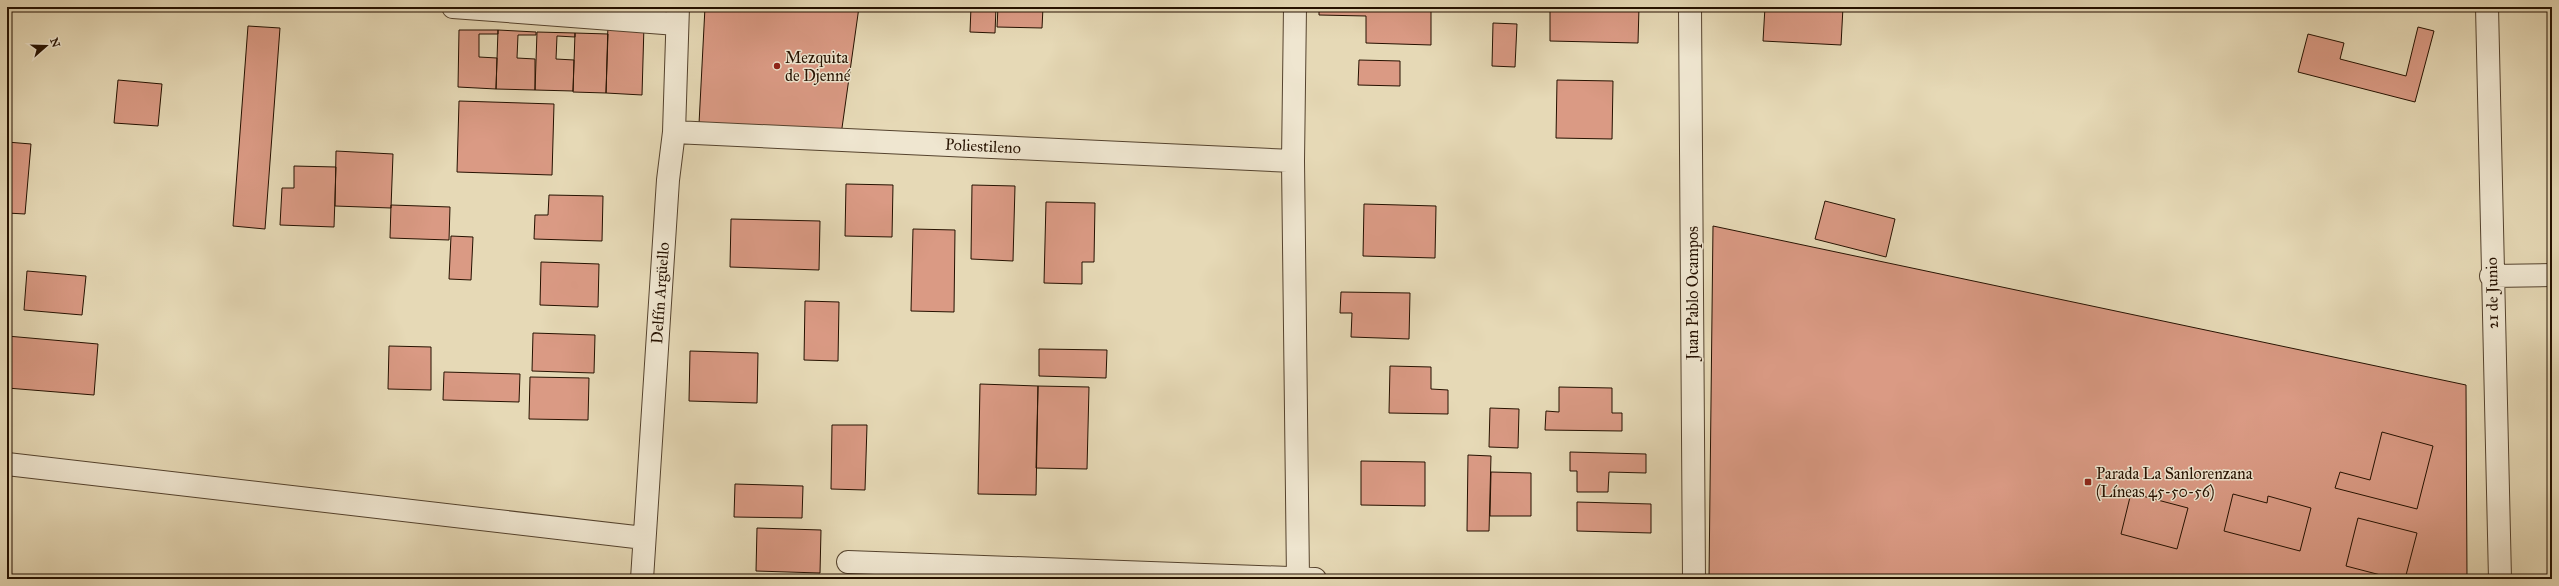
<svg xmlns="http://www.w3.org/2000/svg" width="2559" height="586" font-family="'IM FELL Great Primer',serif">
<style>
.building{fill:#da9a84;stroke:#251100}
.lines{fill:none;stroke-linecap:round;stroke-linejoin:round}
.minor-casing{stroke:#55432e;stroke-width:24}
.tertiary-casing{stroke:#55432e;stroke-width:24}
.minor{stroke:#efe6d0;stroke-width:22}
.tertiary{stroke:#efe6d0;stroke-width:22}
.poi-dot{fill:#8f2418;stroke:#efe6d0;stroke-width:1.5}
.labels{text-anchor:middle;dominant-baseline:central;stroke-width:3;stroke-linejoin:round;paint-order:stroke}
.poi-label{font-size:16px;fill:#251100;stroke:#efe6d0;text-anchor:start}
.street-label{font-size:16px;fill:#251100;stroke:#efe6d0}
</style>
<rect width="100%" height="100%" fill="#e6d9b6"/>
<filter id="stains"><feTurbulence type="fractalNoise" baseFrequency=".005" numOctaves="4"/><feColorMatrix values="0 0 0 0 .2 0 0 0 0 .09 0 0 0 0 .02 0 0 0 .5 -.17"/></filter>
<radialGradient id="worn" r=".72"><stop offset=".6" stop-color="#630" stop-opacity="0"/><stop offset="1" stop-color="#630" stop-opacity=".3"/></radialGradient>
<path class="building" d="M705 7H859L841 135 699 124Z
M971 7H996L995 33 970 32Z
M998 7H1043L1042 28 997 27Z
M1319 7H1431V45L1366 43V16L1319 15Z
M1550 7H1639L1638 43 1550 41Z
M1765 7H1843L1841 45 1763 41Z
M1493 23 1517 24 1515 67 1492 66Z
M608 24 644 25 642 95 606 93Z
M248 26 280 28 265 229 233 226Z
M2418 27 2434 31 2415 102 2298 72 2308 34 2344 43 2340 59 2406 76Z
M459 30H498V34H479V57L497 58 496 89 458 87Z
M498 30 536 32V35H518L517 58 535 59V90L496 89Z
M537 32 575 33V37L557 36 556 59 574 60 573 91 535 90Z
M575 33 608 34 606 93 573 92Z
M1359 60 1400 61V86L1358 85Z
M118 80 162 84 158 126 114 123Z
M1557 80 1613 81 1612 139 1556 138Z
M459 101 554 104 552 175 457 172Z
M7 142 31 144 25 214 7 213Z
M336 151 393 154 391 208 335 206Z
M294 166 336 167 334 227 280 225 282 188H294Z
M846 184 893 185 892 237 845 236Z
M972 185 1015 186 1013 261 971 259Z
M549 195 603 196 602 241 534 239 535 215H548Z
M1825 201 1895 219 1886 257 1815 239Z
M1046 202 1095 203 1094 262H1082V284L1044 283Z
M1364 204 1436 206 1435 258 1363 256Z
M391 205 450 207 449 240 390 238Z
M731 219 820 221 819 270 730 267Z
M1713 226 2466 385 2467 579H1709Z
M913 229 955 230 954 312 911 311Z
M451 236 473 237 471 280 449 279Z
M541 262 599 264 598 307 540 305Z
M27 271 86 276 82 315 24 310Z
M1341 292 1410 293 1409 339 1351 337 1352 313H1340Z
M805 301 839 302 838 361 804 360Z
M533 333 595 335 594 373 532 371Z
M7 336 98 344 94 395 7 388Z
M389 346 431 347V390L388 389Z
M1039 349 1107 350 1106 378 1039 376Z
M690 351 758 353 757 403 689 401Z
M1390 366 1431 367V389L1448 390V414L1389 413Z
M444 372 520 374 519 402 443 400Z
M530 377 589 378 588 420 529 419Z
M980 384 1038 386 1036 495 978 494Z
M1038 386 1089 387 1087 469 1036 468Z
M1559 387 1612 388V413H1622V431L1545 430 1546 411 1559 412Z
M1490 408 1519 409 1518 448 1489 447Z
M832 425H867L865 490 831 489Z
M2382 432 2433 446 2417 509 2335 488 2340 472 2370 480Z
M1570 452 1646 454V473L1609 472 1608 492H1577V471H1570Z
M1468 455 1491 456 1489 531H1467Z
M1361 461 1425 462V506L1361 505Z
M1491 472 1531 473V516H1490Z
M735 484 803 486 802 518 734 517Z
M2131 493 2188 508 2177 549 2121 534Z
M2233 494 2267 503 2268 496 2311 508 2300 551 2224 531Z
M1577 502 1651 504V533L1577 531Z
M2358 518 2417 533 2405 579H2396L2346 566Z
M757 528 821 530 820 573 756 571Z"/>
<g class="lines">
<defs>
<path id="minor" d="M453 7 677 24
M1295 7 1293 161 1298 579
M2487 7 2500 579
M674 132 1293 161
M2491 276 2552 275
M7 464 644 538
M848 562 1315 579
M642 579 668 180 674 132 678 7"/>
<path id="tertiary" d="M1690 7 1694 579"/>
</defs>
<use href="#minor" class="minor-casing"/>
<use href="#tertiary" class="tertiary-casing"/>
<use href="#minor" class="minor"/>
<use href="#tertiary" class="tertiary"/>
</g>
<g class="poi-dot">
<circle cx="777" cy="66" r="4"/>
<rect x="2084" y="478" width="8" height="8" rx="2"/>
</g>
<g class="labels">
<g class="poi-label">
<text x="785" y="57">Mezquita<tspan x="785" dy="18">de Djenné</tspan></text>
<text x="2096" y="473">Parada La Sanlorenzana<tspan x="2096" dy="18">(Líneas 45-50-56)</tspan></text>
</g>
<g class="street-label">
<text transform="translate(983 146) rotate(3)">Poliestileno</text>
<text transform="translate(660 293) rotate(-86)">Delfín Argüello</text>
<text transform="translate(1692 293) rotate(-90)">Juan Pablo Ocampos</text>
<text transform="translate(2492 293) rotate(-91)">21 de Junio</text>
</g>
</g>
<rect width="2559" height="586" fill="none" stroke="#e6d9b6" stroke-width="24"/>
<rect x="8" y="8" width="2543" height="570" fill="none" stroke="#251100" stroke-width="2"/>
<rect x="12" y="12" width="2535" height="562" fill="none" stroke="#251100"/>
<g transform="translate(46 46) rotate(70)" stroke="#efe6d0" stroke-width="3" paint-order="stroke">
<path d="M0-3L7 15L0 10L-7 15Z" fill="#251100"/>
<text y="-6" font-size="11" font-weight="bold" text-anchor="middle" fill="#251100">N</text>
</g>
<rect width="100%" height="100%" filter="url(#stains)"/>
<rect width="100%" height="100%" fill="url(#worn)"/>
</svg>
